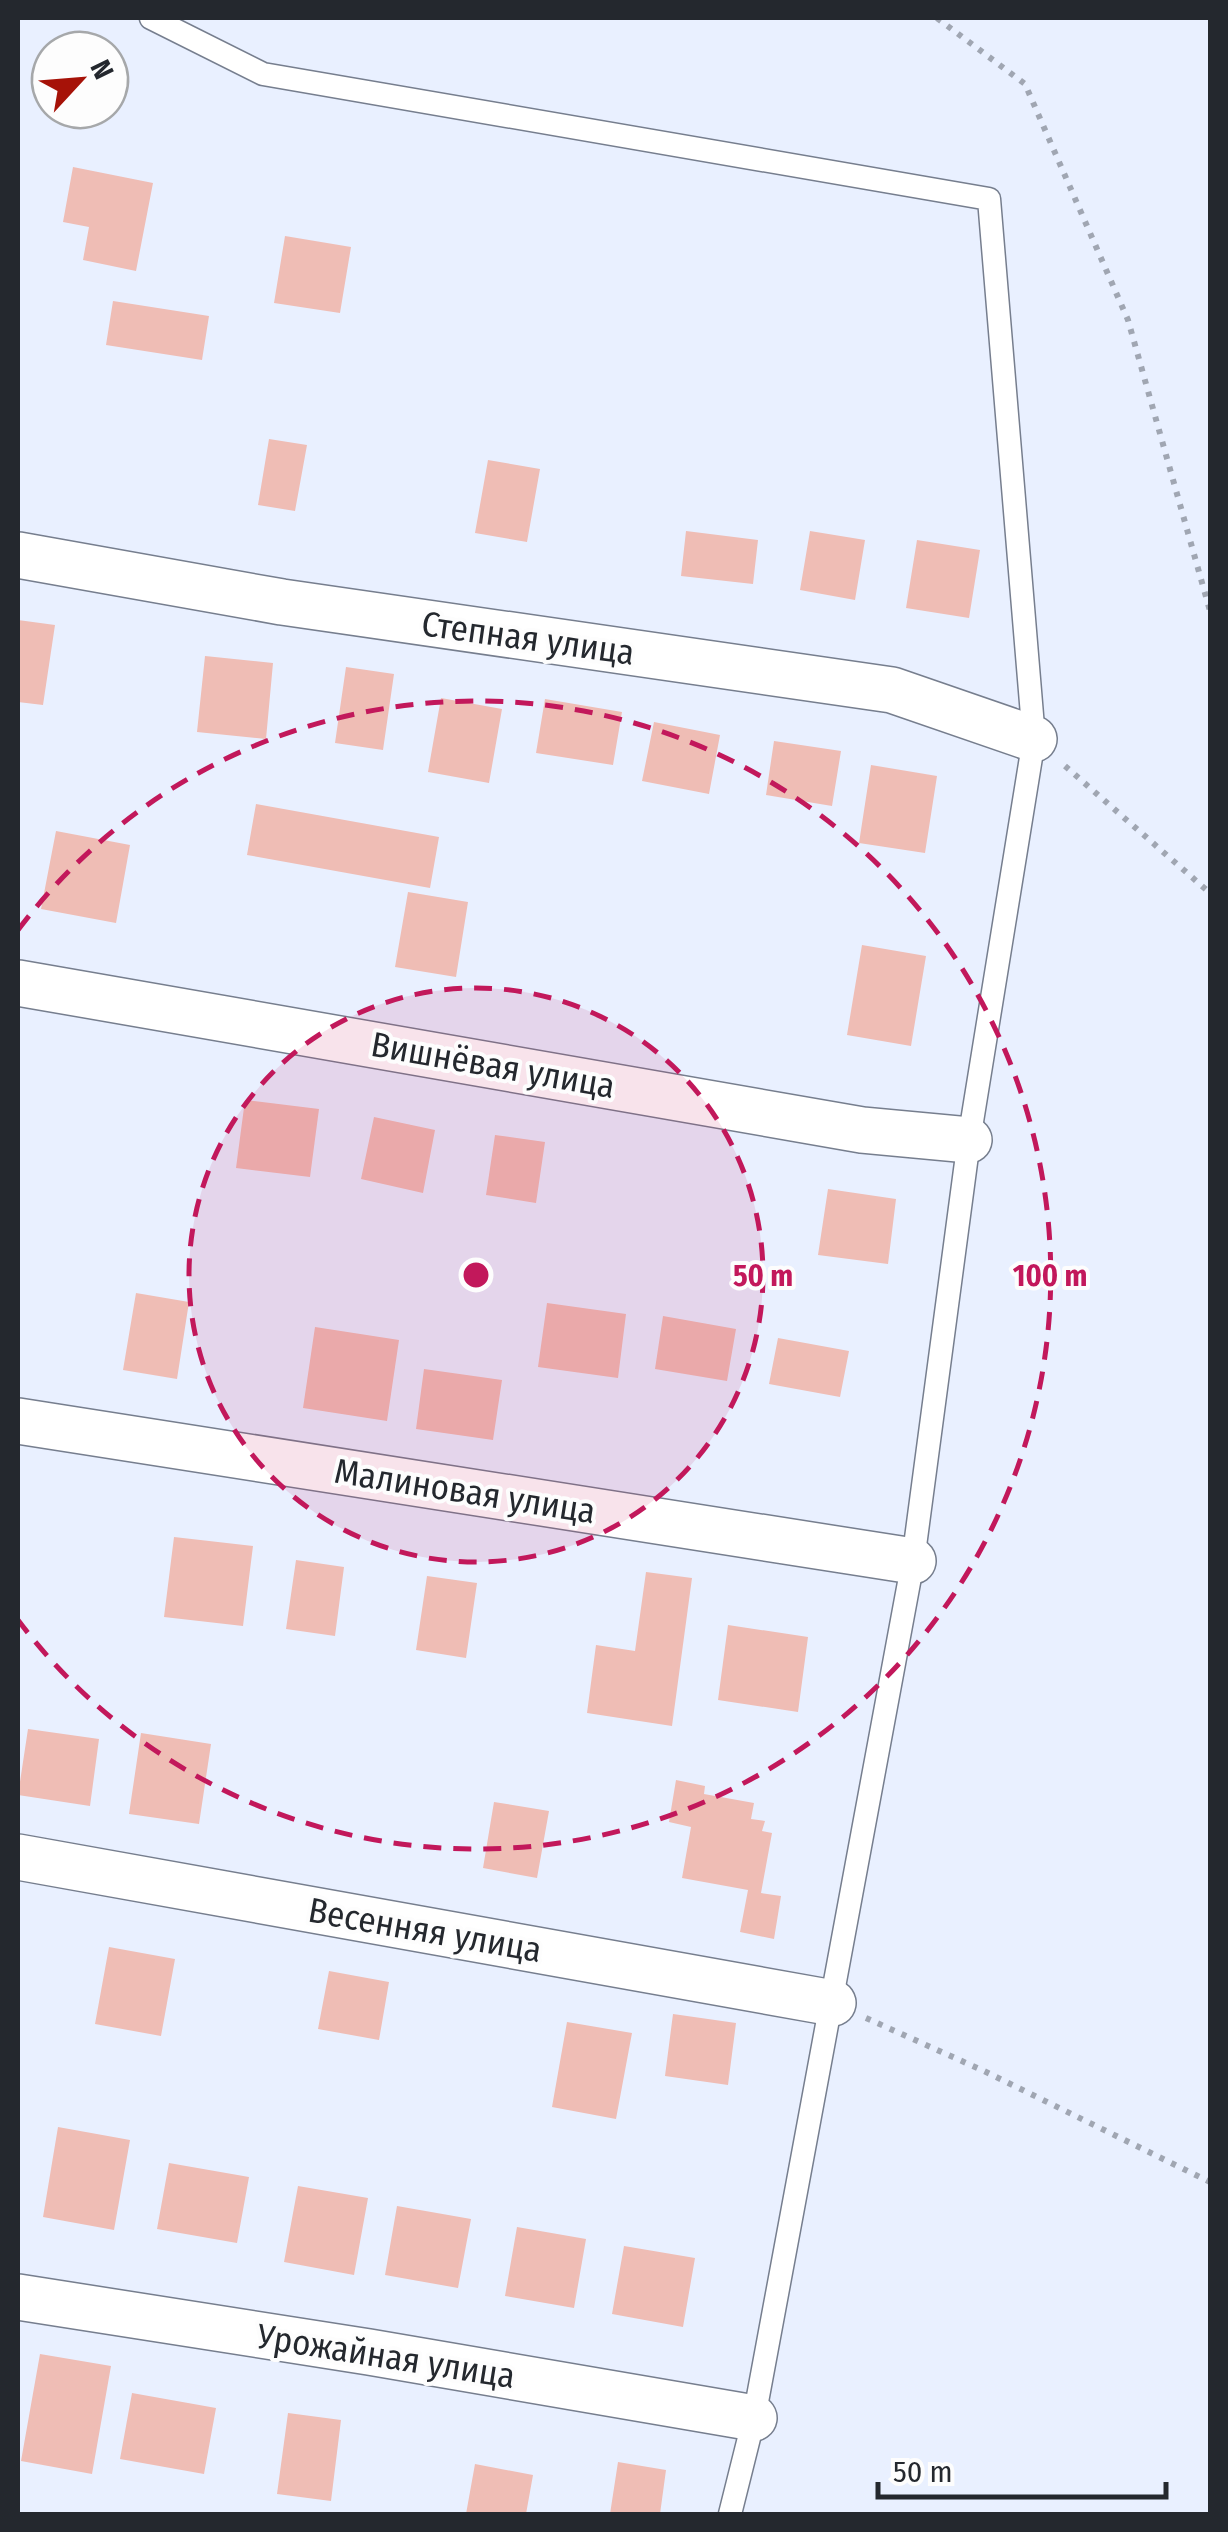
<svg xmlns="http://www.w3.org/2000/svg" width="1228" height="2532" font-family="'Fira Sans Condensed',sans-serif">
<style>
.building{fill:#efbdb5}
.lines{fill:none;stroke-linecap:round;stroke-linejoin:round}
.service-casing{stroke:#767e8e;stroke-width:25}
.minor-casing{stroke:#767e8e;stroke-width:48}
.path{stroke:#a0a6b2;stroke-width:6;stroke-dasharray:5 8;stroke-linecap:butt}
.service{stroke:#fff;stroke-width:22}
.minor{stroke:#fff;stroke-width:45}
.ring{fill:none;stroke:#c2185b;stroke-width:5;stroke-dasharray:18 12}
.labels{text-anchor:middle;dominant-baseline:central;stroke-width:8;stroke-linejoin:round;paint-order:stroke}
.street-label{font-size:35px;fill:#24282e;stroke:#fdfdfd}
.centre{fill:#c2185b;stroke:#fdfdfd;stroke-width:5}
.ring-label{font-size:30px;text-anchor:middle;font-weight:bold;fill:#c2185b;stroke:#fdfdfd;stroke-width:8;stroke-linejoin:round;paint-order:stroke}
</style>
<rect width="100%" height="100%" fill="#e9f0ff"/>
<path class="building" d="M73 167 153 183 136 271 83 260 89 227 63 222Z
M285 236 351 247 340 313 274 303Z
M113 301 209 316 202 360 106 345Z
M269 439 307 445 295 511 258 505Z
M488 460 540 469 527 542 475 533Z
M686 531 758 540 753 584 681 576Z
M810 531 865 540 855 600 800 590Z
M917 540 980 550 969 618 906 608Z
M18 620 55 625 43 705 18 702Z
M205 656 273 663 266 739 197 732Z
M346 667 394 674 383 750 335 743Z
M441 698 502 709 489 783 428 772Z
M545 699 622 712 613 765 536 753Z
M654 722 720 735 709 794 642 781Z
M774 741 841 751 832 806 766 795Z
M871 765 937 776 925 853 859 843Z
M256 804 439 837 430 888 247 855Z
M56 831 130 845 116 923 41 909Z
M408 892 468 902 456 977 395 967Z
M862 945 926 956 911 1046 847 1035Z
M245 1100 319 1109 310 1177 236 1168Z
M374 1117 435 1130 423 1193 361 1179Z
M495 1135 545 1142 536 1203 486 1195Z
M828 1189 896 1199 888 1264 818 1255Z
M136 1293 189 1302 177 1379 123 1370Z
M547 1303 626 1314 618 1378 538 1367Z
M663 1316 736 1329 727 1381 655 1369Z
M315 1327 399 1340 387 1421 303 1408Z
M778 1338 849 1351 840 1397 769 1384Z
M424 1369 502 1380 493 1440 416 1429Z
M174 1537 253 1546 243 1626 164 1617Z
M296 1560 344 1567 335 1636 286 1629Z
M646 1572 692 1578 672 1726 587 1713 596 1645 635 1651Z
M427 1576 477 1583 466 1658 416 1650Z
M728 1625 808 1637 798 1712 718 1700Z
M28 1729 99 1739 90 1806 18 1795Z
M141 1733 211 1744 199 1824 129 1814Z
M676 1780 705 1786 704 1794 754 1803 751 1819 765 1821 762 1831 772 1833 761 1893 781 1896 774 1939 740 1932 748 1890 682 1878 691 1827 669 1822Z
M494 1802 549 1811 537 1878 483 1868Z
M109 1947 175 1959 161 2036 95 2024Z
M329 1971 389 1982 379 2040 318 2029Z
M673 2014 736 2023 728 2085 665 2076Z
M567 2022 632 2033 616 2119 552 2107Z
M58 2127 130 2140 114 2230 43 2217Z
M169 2163 249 2177 237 2243 157 2229Z
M298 2186 368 2198 354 2275 284 2262Z
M397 2206 471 2219 458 2288 385 2275Z
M517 2227 586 2239 574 2308 505 2296Z
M624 2246 695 2258 683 2327 612 2314Z
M40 2354 111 2366 92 2474 21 2461Z
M132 2393 216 2408 204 2474 120 2459Z
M288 2413 341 2420 331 2501 277 2494Z
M618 2462 666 2470 660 2514H610Z
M475 2464 533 2475 526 2514H466Z"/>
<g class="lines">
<defs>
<path id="service" d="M151 18 263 74 989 199 1034 739 969 1140 913 1561 754 2418 730 2514"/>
<path id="minor" d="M18 555 282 602 892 690 1034 739
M18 983 862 1130 969 1140
M18 1421 913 1561
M18 1857 833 2003
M18 2297 369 2352 754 2418"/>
</defs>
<use href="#service" class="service-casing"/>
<use href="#minor" class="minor-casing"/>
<path class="path" d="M937 18 1025 84 1128 320 1210 611
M1065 766 1210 893
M866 2018 984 2071 1210 2182"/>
<use href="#service" class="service"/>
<use href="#minor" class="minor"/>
</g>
<circle cx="476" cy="1275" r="287" fill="#c2185b" fill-opacity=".12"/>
<g class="ring">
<circle cx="476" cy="1275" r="287"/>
<path d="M18 930A574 574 0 1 1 18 1620"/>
</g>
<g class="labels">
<g class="street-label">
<text transform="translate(528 638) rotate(8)">Степная улица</text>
<text transform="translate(493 1065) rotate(10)">Вишнёвая улица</text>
<text transform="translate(465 1491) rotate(9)">Малиновая улица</text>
<text transform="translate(425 1930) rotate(10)">Весенняя улица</text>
<text transform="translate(386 2356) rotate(9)">Урожайная улица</text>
</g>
</g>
<circle cx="476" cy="1275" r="15" class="centre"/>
<g class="ring-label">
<text x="763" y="1286">50 m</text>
<text x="1050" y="1286">100 m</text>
</g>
<rect width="1228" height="2532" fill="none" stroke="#24282e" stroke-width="40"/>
<g transform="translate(80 80) rotate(64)"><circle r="48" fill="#fdfdfd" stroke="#a6a8aa" stroke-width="2.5"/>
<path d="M0-8L18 38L0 25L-18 38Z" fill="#a61208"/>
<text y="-15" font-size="28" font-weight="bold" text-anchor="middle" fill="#24282e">N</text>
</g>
<path d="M878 2482v15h288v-15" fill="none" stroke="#24282e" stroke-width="5"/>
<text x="893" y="2482" font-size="30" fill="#24282e" stroke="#fdfdfd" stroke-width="8" paint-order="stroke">50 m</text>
</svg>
